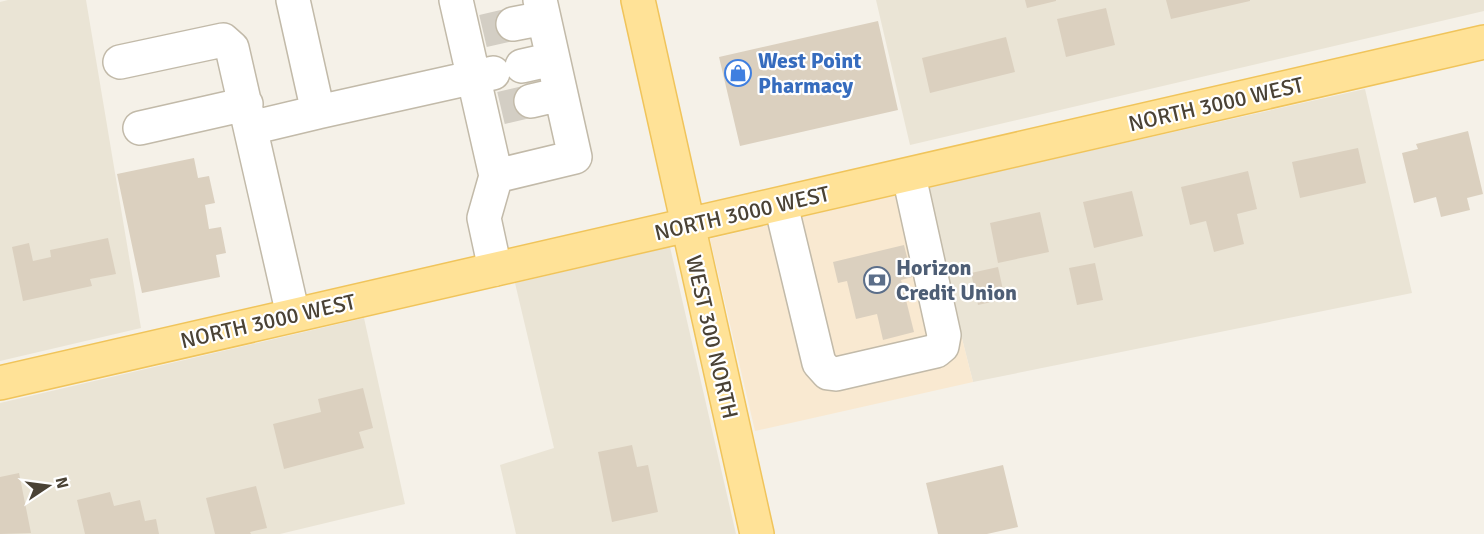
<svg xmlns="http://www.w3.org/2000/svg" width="1484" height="534" font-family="Signika,sans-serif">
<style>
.residential{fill:#eae4d5}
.commercial{fill:#f9e9d1}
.building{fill:#dbd0bf}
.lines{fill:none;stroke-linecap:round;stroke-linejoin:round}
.minor-tunnel{stroke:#d3cec4;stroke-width:33;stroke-dasharray:33 16;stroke-linecap:butt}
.minor-casing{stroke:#c2baa9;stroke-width:36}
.major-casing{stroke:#f0c45b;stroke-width:36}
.minor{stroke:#fff;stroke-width:33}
.major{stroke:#ffe297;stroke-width:33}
.labels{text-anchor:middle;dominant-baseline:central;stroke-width:4.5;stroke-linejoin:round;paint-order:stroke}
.shop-label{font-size:22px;font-weight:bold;fill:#366cbe;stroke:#fff;text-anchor:start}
.street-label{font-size:22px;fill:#4a4235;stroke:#fff}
.service-label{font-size:22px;font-weight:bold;fill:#4e5e75;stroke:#fff;text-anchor:start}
</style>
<rect width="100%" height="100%" fill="#f5f1e8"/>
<path class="residential" d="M8 0H86L141 328 0 361V2Z
M876 0H1484V11L910 145Z
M1365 89 1412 293 973 382 924 188Z
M670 247 736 534H516L500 465 554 448 515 283Z
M364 318 405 504 280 534H0V403Z"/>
<path class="commercial" d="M924 188 973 382 755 431 710 239Z"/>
<path class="building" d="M1025 0H1056V1L1027 8Z
M1166 0H1250V1L1171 19Z
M1106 8 1115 45 1066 57 1057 19Z
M878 21 898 110 740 146 719 57Z
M1006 37 1015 72 930 93 922 58Z
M1468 131 1483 194 1467 198 1470 210 1441 217 1436 197 1414 203 1402 153 1418 149 1416 144Z
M1358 148 1366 183 1300 198 1292 162Z
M194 158 198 178 209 176 215 203 205 205 209 229 221 227 226 253 216 255 220 277 142 293 117 174Z
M1248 171 1257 209 1237 214 1244 244 1214 252 1206 221 1190 225 1181 187Z
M1132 191 1143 236 1094 248 1083 202Z
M1040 212 1049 252 998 263 990 223Z
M108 238 116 274 90 279 92 286 23 301 12 247 29 243 33 261 51 257 50 250Z
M904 245 912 277 901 280 914 332 883 340 877 314 856 319 847 281 838 283 833 262Z
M1095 263 1103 300 1077 305 1069 268Z
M998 267 1005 299 978 305 971 273Z
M363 388 373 428 359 432 364 448 284 469 273 424 321 412 318 399Z
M632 445 637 467 648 465 658 512 612 522 598 452Z
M1003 465 1018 527 987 534H938L926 483Z
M19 473 31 533 0 534V477Z
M256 486 267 528 250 532 251 534H215L206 498Z
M110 492 114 506 140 500 145 521 156 519 159 534H85L77 500Z"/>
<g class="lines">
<path class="minor-tunnel" d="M483 31 513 24
M501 108 531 101"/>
<defs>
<path id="minor" d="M293 0 318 112 493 73
M456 0 496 176 484 218 495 269
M513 24 544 18
M120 62 223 40 232 48 293 315
M522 66 553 59
M531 101 561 94
M140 128 246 104
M251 128 318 112
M496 176 575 157 540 0
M781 205 819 363 828 373 836 374 936 351 942 346 944 335 909 176"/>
<path id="major" d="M638 0 757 534
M0 383 1484 42"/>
</defs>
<use href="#minor" class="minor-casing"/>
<use href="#major" class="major-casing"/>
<use href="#minor" class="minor"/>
<use href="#major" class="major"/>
</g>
<defs>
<symbol id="shop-ring" viewBox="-11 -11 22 22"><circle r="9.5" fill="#fff" stroke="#3f7fe0" stroke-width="1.5"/><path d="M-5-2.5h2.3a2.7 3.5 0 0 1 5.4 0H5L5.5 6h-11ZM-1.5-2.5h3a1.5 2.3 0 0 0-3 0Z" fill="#3f7fe0"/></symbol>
<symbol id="bank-ring" viewBox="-11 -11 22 22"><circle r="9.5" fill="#fff" stroke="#5c6f8a" stroke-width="1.5"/><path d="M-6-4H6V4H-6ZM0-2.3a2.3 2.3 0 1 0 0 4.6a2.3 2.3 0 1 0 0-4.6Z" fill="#5c6f8a"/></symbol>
</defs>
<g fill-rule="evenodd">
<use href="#shop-ring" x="723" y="58" width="30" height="30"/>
<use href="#bank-ring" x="862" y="265" width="30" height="30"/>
</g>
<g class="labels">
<g class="shop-label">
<text x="758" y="60">West Point<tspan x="758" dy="25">Pharmacy</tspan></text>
</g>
<g class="street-label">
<text transform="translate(1216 104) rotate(-13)">NORTH 3000 WEST</text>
<text transform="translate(742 213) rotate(-13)">NORTH 3000 WEST</text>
<text transform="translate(268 321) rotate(-13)">NORTH 3000 WEST</text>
<text transform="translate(712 337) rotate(77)">WEST 300 NORTH</text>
</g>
<g class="service-label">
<text x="896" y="267">Horizon<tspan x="896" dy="25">Credit Union</tspan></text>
</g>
</g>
<g transform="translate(48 486) rotate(77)" stroke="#ffffff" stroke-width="4.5" paint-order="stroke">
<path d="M0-4.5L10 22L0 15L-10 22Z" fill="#4a4235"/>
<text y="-9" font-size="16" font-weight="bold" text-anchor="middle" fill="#4a4235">N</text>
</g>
</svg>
